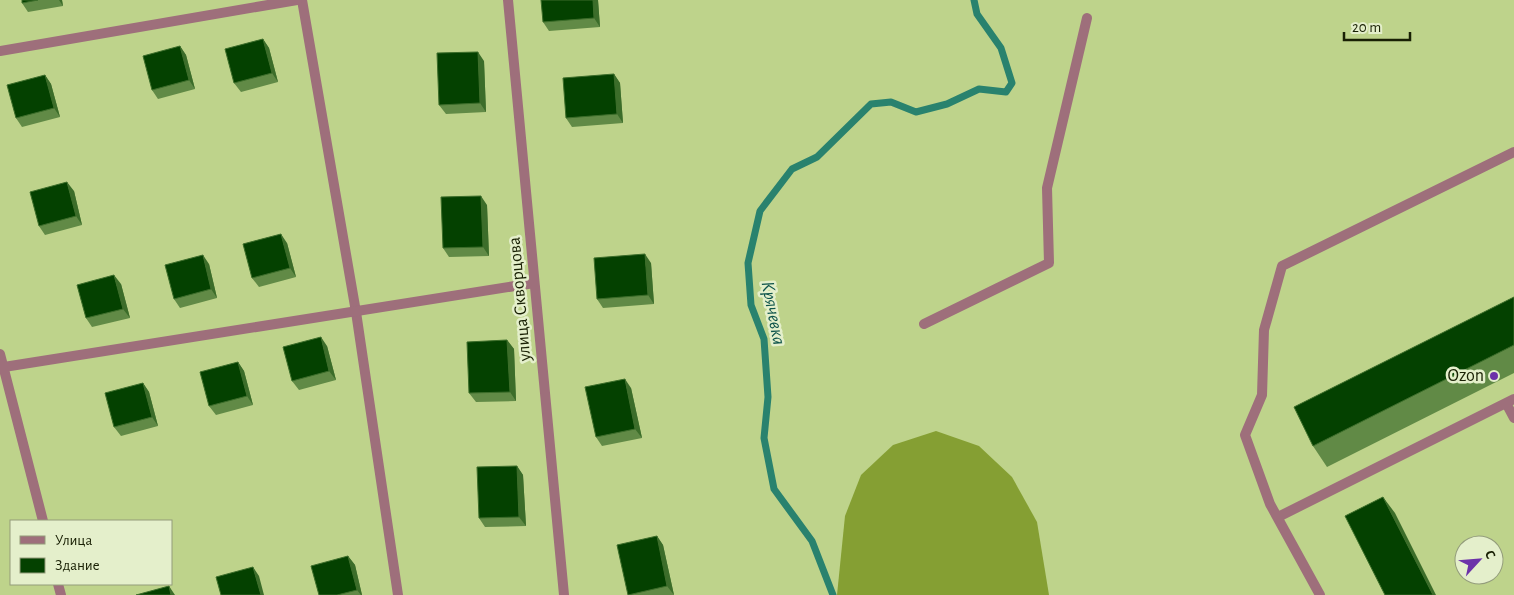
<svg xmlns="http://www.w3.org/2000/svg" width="1514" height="595" font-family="'Alegreya Sans',sans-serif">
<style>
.forest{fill:#859f33}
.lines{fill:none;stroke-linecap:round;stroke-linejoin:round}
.stream{stroke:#29826e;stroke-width:7}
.service{stroke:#9e6f7b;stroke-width:10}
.minor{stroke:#9e6f7b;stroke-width:10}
.wall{fill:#618a46}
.shaded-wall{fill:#3c6d2a}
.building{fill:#044100;stroke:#3c6d2a}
.poi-dot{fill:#6c32a9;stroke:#e4efcb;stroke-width:2}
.labels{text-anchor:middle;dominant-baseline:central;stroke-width:5;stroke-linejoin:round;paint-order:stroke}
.street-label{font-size:18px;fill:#192004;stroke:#e4efcb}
.poi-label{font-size:18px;fill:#192004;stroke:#e4efcb;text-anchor:end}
.water-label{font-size:19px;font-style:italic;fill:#0d534a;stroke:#e4efcb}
</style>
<rect width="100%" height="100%" fill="#bed38b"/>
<path class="forest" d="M936 431 979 446 1012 477 1037 522 1049 595H837L845 516 861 475 893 445Z"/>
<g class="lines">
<path class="stream" d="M833 595 812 541 774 489 764 438 768 397 764 339 751 305 748 263 760 211 792 169 817 157 871 104 891 102 916 112 947 104 979 89 1006 92 1012 83 1001 48 977 14 974 0"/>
<path class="service" d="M302 0 356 312 398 595
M924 324 1049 263 1047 188 1087 18
M1506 403 1514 418
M1278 517 1514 399
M1320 595 1270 504 1245 435 1262 395 1264 330 1282 266 1514 152"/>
<path class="minor" d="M508 0 564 595
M0 51 297 0
M0 354 43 521
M4 367 534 283
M58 584 61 595"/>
</g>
<path class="wall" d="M22 0H62L63 6 28 12 22 3Z
M598 0 600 27 549 31 543 22Z
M263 39 269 48 278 82 241 92 234 83Z
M180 46 186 55 195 89 158 99 152 90Z
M484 61 486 112 446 114 439 105Z
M614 74 620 83 623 123 572 127 566 118Z
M45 75 51 84 60 117 22 127 16 118Z
M74 191 82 225 45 235 39 226Z
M487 205 489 256 449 257 443 248Z
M287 243 296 277 259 287 252 278Z
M651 263 654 304 603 308 597 299Z
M209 264 217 298 180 308 174 299Z
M121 284 130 318 92 327 86 318Z
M1514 297V373L1327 467 1313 446Z
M507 340 514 349 516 401 476 402 469 393Z
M327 346 336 380 299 390 292 381Z
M238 362 244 371 253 405 216 415 209 406Z
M143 383 149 392 158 426 121 436 114 427Z
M631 388 642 438 602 446 596 437Z
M517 466 523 475 526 526 485 527 479 518Z
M657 536 663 545 674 595H628Z
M348 556 355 565 362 595H319Z"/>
<path class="shaded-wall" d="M59 0H62L63 6Z
M593 0H598L600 27 594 18Z
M263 39 269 48 278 82 272 73Z
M180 46 186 55 195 89 189 80Z
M478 52 484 61 486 112 480 103Z
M614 74 620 83 623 123 617 114Z
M45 75 51 84 60 117 54 108Z
M67 182 74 191 82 225 76 216Z
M481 196 487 205 489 256 483 247Z
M281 234 287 243 296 277 290 268Z
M645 254 651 263 654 304 648 295Z
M203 255 209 264 217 298 211 289Z
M114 275 121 284 130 318 123 309Z
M321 337 327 346 336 380 329 371Z
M507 340 514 349 516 401 510 392Z
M238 362 244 371 253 405 247 396Z
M625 379 631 388 642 438 635 429Z
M143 383 149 392 158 426 152 417Z
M517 466 523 475 526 526 519 517Z
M1383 497 1395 513 1436 595H1433Z
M657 536 663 545 674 595 667 586Z
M348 556 355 565 362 595H361L357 590Z
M253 567 259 576 264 595H261Z
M169 586 175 595H171Z"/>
<path class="building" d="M22 0H38L22 3Z
M541 0H593L594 18 543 22Z
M263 39 272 73 234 83 225 49Z
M180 46 189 80 152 90 143 56Z
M478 52 480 103 439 105 437 53Z
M614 74 617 114 566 118 563 78Z
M45 75 54 108 16 118 7 85Z
M67 182 76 216 39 226 30 192Z
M481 196 483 247 443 248 441 197Z
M281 234 290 268 252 278 243 244Z
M645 254 648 295 597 299 594 258Z
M203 255 211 289 174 299 165 265Z
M114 275 123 309 86 318 77 285Z
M1514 297V345L1313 446 1294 407Z
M321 337 329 371 292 381 283 347Z
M507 340 510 392 469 393 467 342Z
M238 362 247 396 209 406 200 372Z
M625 379 635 429 596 437 585 387Z
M143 383 152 417 114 427 105 393Z
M517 466 519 517 479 518 477 467Z
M1383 497 1433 595H1385L1345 516Z
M657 536 667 586 628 595 617 545Z
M348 556 357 590 337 595H319L311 566Z
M253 567 261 595H221L216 577Z
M169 586 171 595H136Z"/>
<circle class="poi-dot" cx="1494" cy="376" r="5"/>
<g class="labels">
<g class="street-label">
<text transform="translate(520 299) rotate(-95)">улица Скворцова</text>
</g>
<g class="poi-label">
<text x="1484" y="376">Ozon</text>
</g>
<g class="water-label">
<text transform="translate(773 313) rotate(79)">Крячевка</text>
</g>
</g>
<rect x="10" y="520" width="162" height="65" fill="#e4efcb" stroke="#939c7b"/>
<rect x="20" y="536" width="25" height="8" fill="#9e6f7b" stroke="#939c7b"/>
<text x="55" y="545" font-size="15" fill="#192004">Улица</text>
<rect x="20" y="558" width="25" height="15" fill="#044100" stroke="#939c7b"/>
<text x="55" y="570" font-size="15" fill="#192004">Здание</text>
<g transform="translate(1479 560) rotate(64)"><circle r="24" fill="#e4efcb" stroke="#939c7b"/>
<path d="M0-4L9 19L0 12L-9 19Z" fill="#6c32a9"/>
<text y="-8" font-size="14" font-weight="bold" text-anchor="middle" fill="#192004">С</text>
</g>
<path d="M1344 32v8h66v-8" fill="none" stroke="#192004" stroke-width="2.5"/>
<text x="1352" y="32" font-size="15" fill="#192004" stroke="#e4efcb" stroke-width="4" paint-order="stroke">20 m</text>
</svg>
